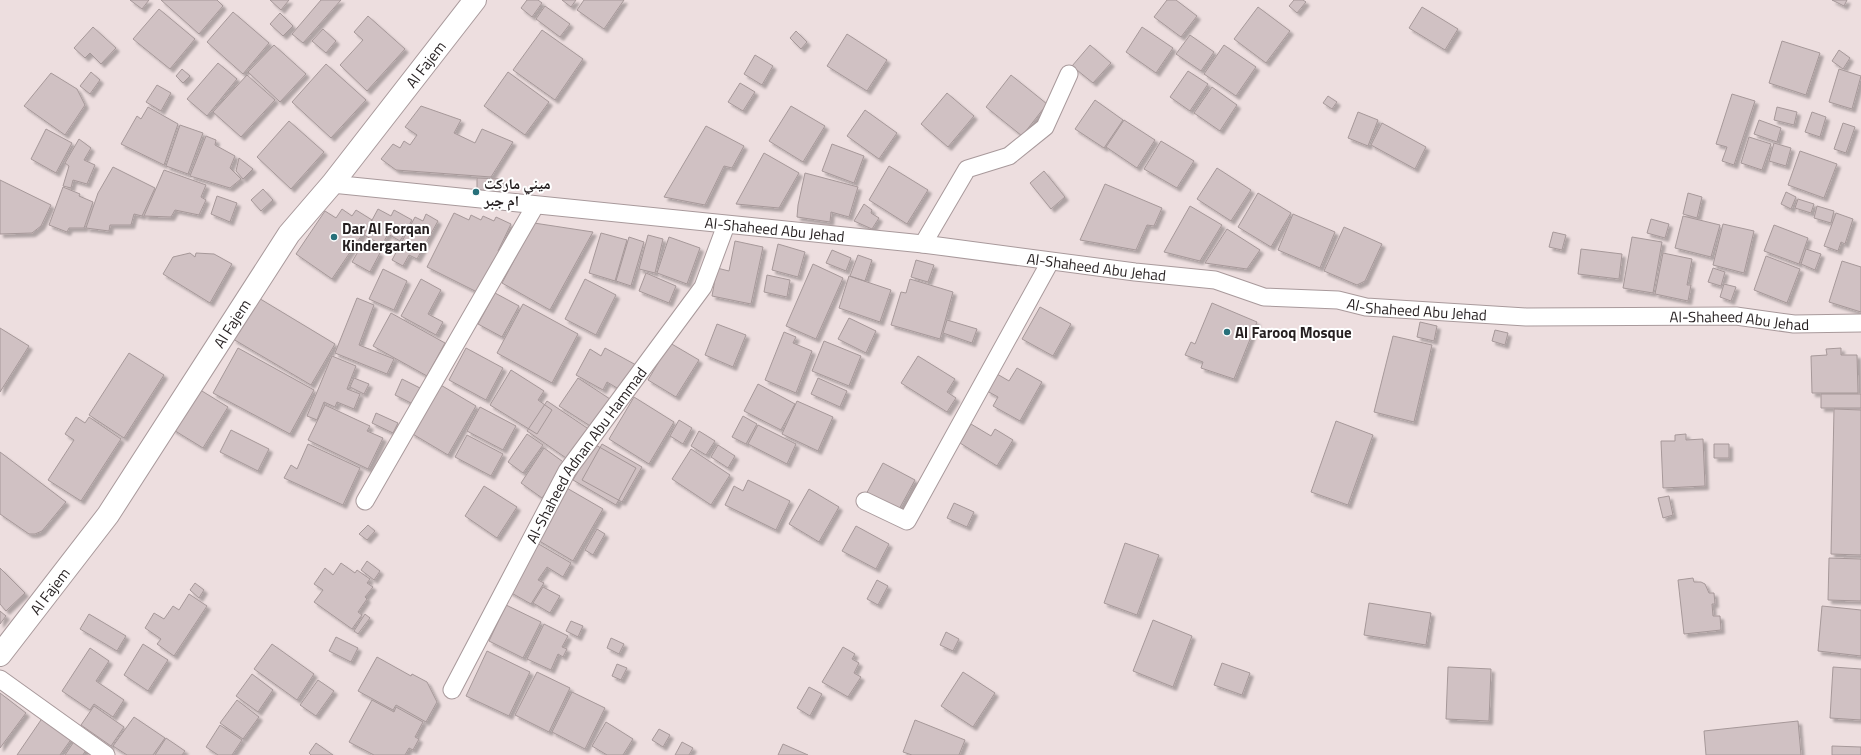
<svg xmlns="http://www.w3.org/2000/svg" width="1861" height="755" font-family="'Titillium Web','Noto Naskh Arabic',sans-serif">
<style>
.building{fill:#d0c1c3;stroke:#a69899;filter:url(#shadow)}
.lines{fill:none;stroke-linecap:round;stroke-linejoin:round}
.minor-casing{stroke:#a8999b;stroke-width:19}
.secondary-casing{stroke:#a8999b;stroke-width:24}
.minor{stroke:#fff;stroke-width:17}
.secondary{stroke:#fff;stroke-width:22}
.poi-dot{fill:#27707a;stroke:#fff;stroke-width:1.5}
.labels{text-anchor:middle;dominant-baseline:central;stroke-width:4;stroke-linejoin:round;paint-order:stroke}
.street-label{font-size:15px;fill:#251f20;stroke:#fff}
.poi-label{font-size:15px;font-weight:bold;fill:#251f20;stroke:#fff;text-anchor:start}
</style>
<defs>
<filter id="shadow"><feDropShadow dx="3.5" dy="3.5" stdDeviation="1" flood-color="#0004"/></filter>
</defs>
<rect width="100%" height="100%" fill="#eddedf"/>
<path class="building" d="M130 0H149L142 9Z
M161 0H217L223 6 199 34Z
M270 0H289L281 10Z
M321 0H341L303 43 292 34Z
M527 0H538L542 3 532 17 521 8Z
M562 0H576L571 7Z
M584 0H624L604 29 577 10Z
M1167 0H1176L1197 16 1181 37 1154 17Z
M1294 0H1303L1306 2 1297 13 1289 6Z
M1832 0H1847L1844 6Z
M545 6 570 24 560 37 536 19Z
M1258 7 1290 31 1266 63 1234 39Z
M1422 7 1458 29 1445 50 1409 28Z
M159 9 195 39 170 69 133 39Z
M233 12 269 43 243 74 207 42Z
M280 13 293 26 283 36 270 24Z
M368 16 405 49 367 91 340 65 363 40 354 32Z
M93 27 116 48 101 64 90 53 85 58 74 48Z
M1142 27 1173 48 1156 73 1126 52Z
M323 29 336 41 326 53 312 41Z
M542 30 583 59 555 100 513 70Z
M796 31 807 42 801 49 790 38Z
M847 34 887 60 867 91 827 66Z
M1190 35 1214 52 1201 71 1176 54Z
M1782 41 1820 53 1806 95 1769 83Z
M274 45 306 74 280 102 248 72Z
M1090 45 1111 63 1093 83 1072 66Z
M1224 45 1256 67 1236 96 1204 74Z
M1839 50 1850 58 1843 69 1832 61Z
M755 55 773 66 762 85 744 74Z
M218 63 237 79 207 116 187 99Z
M326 64 366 100 331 138 292 102Z
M182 69 190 76 183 83 176 76Z
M1839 69 1861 76 1852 109 1829 102Z
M1188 71 1208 84 1190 111 1170 97Z
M91 72 100 80 90 94 80 86Z
M508 72 549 102 525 135 484 106Z
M51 73 77 89 85 105 65 135 24 106Z
M247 75 275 100 241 137 213 112Z
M1011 75 1047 104 1022 136 986 107Z
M740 83 755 92 743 111 728 102Z
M157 85 171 93 161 111 146 102Z
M1212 87 1237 105 1220 131 1194 113Z
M947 93 974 116 948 147 921 124Z
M1732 94 1755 101 1734 165 1722 161 1727 147 1716 144Z
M1328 96 1337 102 1332 109 1323 103Z
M1095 100 1123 120 1104 148 1075 129Z
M421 106 461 120 454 133 475 143 482 129 513 142 491 177 396 170 381 159 393 144 400 148 404 141 410 145 417 135 405 127Z
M791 106 825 126 803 162 769 141Z
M148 107 178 124 164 165 121 144 137 116 141 119Z
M1777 107 1797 112 1794 125 1774 120Z
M865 110 897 133 879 159 847 136Z
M1358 112 1378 120 1368 146 1348 138Z
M1812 112 1826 117 1820 137 1805 132Z
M1124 120 1155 140 1137 168 1106 147Z
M1759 120 1781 128 1777 142 1754 134Z
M289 121 324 152 291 189 257 157Z
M1382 123 1426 147 1415 169 1371 145Z
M1843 123 1855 127 1846 153 1834 149Z
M180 125 203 133 188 174 166 166Z
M706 126 744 146 732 168 724 166 705 205 664 197Z
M46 129 72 143 56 173 31 159Z
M206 136 216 140 215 145 235 156 230 168 241 179 230 188 190 176Z
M1749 137 1771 144 1762 170 1741 163Z
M79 139 91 148 84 160 95 165 87 184 73 180 71 188 63 186 69 166 65 163Z
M1161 141 1194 161 1177 188 1144 169Z
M1774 143 1791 148 1786 166 1769 161Z
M832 144 864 156 854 183 822 171Z
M1800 151 1837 164 1824 198 1788 185Z
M764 153 799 173 779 208 736 204Z
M239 158 253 169 243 179 236 171Z
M889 166 928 190 907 224 869 200Z
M113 167 155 188 142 216 134 214 131 225H110L109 231 86 228 98 193Z
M1217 168 1251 190 1231 221 1197 199Z
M164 170 206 185 201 197 206 200 199 215 175 210 171 217 144 216Z
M1044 171 1065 197 1051 209 1030 183Z
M805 173 858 187 849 217 831 212 830 222 797 217 798 205Z
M477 178 501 179 500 191 477 190Z
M0 180 51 205 41 226 32 233 0 234Z
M1105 184 1162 208 1154 226 1147 225 1136 250 1080 240Z
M63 187 80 194 79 196 93 202 84 228H69L67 232 49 225Z
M263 189 273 200 261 211 251 200Z
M1786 192 1796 197 1791 209 1781 204Z
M1258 193 1291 213 1271 247 1238 227Z
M1688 193 1702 197 1697 218 1683 214Z
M217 196 237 203 230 222 211 214Z
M1798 199 1814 204 1811 213 1795 208Z
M864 204 872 210 871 213 879 218 872 229 854 221Z
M1190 206 1222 225 1200 261 1164 252Z
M1817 206 1834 211 1831 223 1814 218Z
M342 209 352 216 356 210 372 220 332 279 296 254 325 211 336 218Z
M378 209 391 216 394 210 412 220 400 241 388 234 382 245 364 235Z
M454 213 469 220 471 215 481 220 483 216 494 221 496 217 511 224 498 251 501 253 496 263 493 261 477 292 427 267Z
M1836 213 1853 219 1845 244 1841 242 1838 251 1824 246Z
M426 214 438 221 417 259 409 255 403 266 392 260 415 217 423 221Z
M1293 214 1335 232 1320 268 1278 250Z
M1683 216 1720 225 1711 257 1675 248Z
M1651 219 1669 224 1665 238 1647 233Z
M534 223 593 232 550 310 502 283Z
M1723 224 1754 231 1744 273 1713 265Z
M1774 225 1808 238 1799 264 1764 251Z
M1344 227 1382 244 1365 281 1357 285 1324 271Z
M1227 229 1260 250 1247 269 1205 263Z
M1553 232 1566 235 1562 250 1549 247Z
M601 233 627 240 615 281 589 273Z
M648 235 663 239 655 273 639 269Z
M629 237 644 242 631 286 616 281Z
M669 237 700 248 687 284 657 273Z
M1632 237 1662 242 1653 293 1623 288Z
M735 241 763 247 751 304 712 296 717 268 729 271Z
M363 243 380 253 370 272 352 262Z
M778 244 805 252 798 277 772 270Z
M1581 249 1622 254 1619 279 1578 274Z
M1806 249 1821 254 1815 270 1801 264Z
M832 250 851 258 846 271 826 263Z
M190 253 195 257 196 253 214 254 232 264 210 303 163 274 173 257Z
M1663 253 1692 259 1687 285H1691L1688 301 1655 294Z
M858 255 872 260 865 281 850 276Z
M1766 256 1800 269 1787 303 1754 290Z
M916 260 934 265 928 282 911 277Z
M1842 261 1861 267V312L1829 302Z
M813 264 843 278 816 339 786 326Z
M1713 268 1725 272 1721 286 1708 282Z
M383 269 407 281 394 310 369 299Z
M646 273 676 286 669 303 639 291Z
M767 275 790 280 787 297 764 292Z
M849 276 891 290 880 322 839 308Z
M421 279 441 290 428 314 443 322 436 335 401 316Z
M585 279 616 295 596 335 565 319Z
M910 279 953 292 940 339 891 325 901 292 906 293Z
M1724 284 1736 287 1731 301 1720 297Z
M495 293 519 306 502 337 478 324Z
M257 297 335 344 311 385 233 339Z
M357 298 374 305 359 345 394 359 387 374 335 353Z
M1212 303 1257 322 1234 379 1201 368 1203 362 1185 355 1191 342 1195 344Z
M523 304 578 334 552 383 497 353Z
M1040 307 1071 324 1053 356 1022 339Z
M391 313 445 343 427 376 373 346Z
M849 318 876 331 866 353 838 339Z
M947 320 977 329 972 343 943 333Z
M1420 322 1437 326 1434 341 1417 337Z
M717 324 746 335 733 367 705 355Z
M0 328 29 346 0 392Z
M1495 330 1508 333 1505 345 1492 341Z
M784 332 796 337 793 343 812 351 796 393 765 380Z
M1393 336 1432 345 1414 422 1374 412Z
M824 341 861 356 849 386 812 371Z
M670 343 699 360 676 397 648 380Z
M238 348 314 390 290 434 213 393Z
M466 348 503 368 486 400 449 380Z
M605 348 636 365 622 391 607 382 603 390 576 375 590 349 601 356Z
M1841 348V355H1857L1858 393H1812L1811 356 1827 355 1826 349Z
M129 353 164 375 124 438 89 415Z
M332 356 356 366 347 389 360 394 354 409 337 402 335 407 324 402 317 420 307 416Z
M918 356 955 379 947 392 956 398 947 412 901 383Z
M1017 368 1042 382 1020 421 993 406 998 397 987 391 997 374 1009 381Z
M511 370 544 391 538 400 552 410 537 434 490 405Z
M354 378 369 384 364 394 350 387Z
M578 378 613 401 595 429 559 406Z
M818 378 847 391 840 407 811 394Z
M402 379 420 388 413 404 395 395Z
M439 384 476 406 448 455 411 433Z
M758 384 795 404 781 430 744 411Z
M197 388 228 407 203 448 172 429Z
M1821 394H1861V408H1821Z
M634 397 674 422 649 464 609 439Z
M547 401 590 430 569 460 527 431Z
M797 401 833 417 818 451 782 434Z
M325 405 370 426 367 431 383 438 368 469 308 440Z
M480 407 516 426 503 450 467 431Z
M1834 409 1861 410V555L1831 554Z
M376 413 398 423 393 433 372 423Z
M743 416 757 424 746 444 732 437Z
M76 417 85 423 89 417 121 439 81 501 48 480 74 440 65 434Z
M679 420 692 428 683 444 670 436Z
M1336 421 1373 435 1348 505 1311 492Z
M971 424 991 436 995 429 1013 440 997 466 960 443Z
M758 425 796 444 787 464 748 444Z
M231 430 269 449 258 471 220 452Z
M699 431 715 441 706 455 691 446Z
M527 434 543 445 523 473 508 462Z
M1686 434V440L1703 439 1705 486 1663 488 1661 441H1675V435Z
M467 435 503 454 491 476 455 457Z
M308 444 360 468 343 505 284 478 291 465 297 469Z
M594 444 636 468 616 505 573 480Z
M602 444 642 467 622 502 582 480Z
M1714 444H1729V458H1714Z
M718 445 735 456 728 468 711 457Z
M544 448 566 464 542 498 521 483Z
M691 449 730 475 711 505 672 479Z
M0 452 66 502 42 531 35 534H29L0 514Z
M883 463 915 480 897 513 865 496Z
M748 480 790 501 776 530 725 505 734 486 743 491Z
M484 486 517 507 497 538 465 516Z
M565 487 603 509 573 561 536 539Z
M809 489 839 507 819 542 789 524Z
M1669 496 1673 515 1663 518 1658 498Z
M954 503 974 512 967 527 947 518Z
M368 525 375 531 367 540 359 534Z
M856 526 889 544 876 569 842 551Z
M597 529 605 534 593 555 585 550Z
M537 543 571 563 563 577 547 567 538 580 544 583 531 604 508 591Z
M1125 543 1159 555 1137 615 1104 603Z
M1829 558 1861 559V601L1828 600Z
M367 561 380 571 374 580 361 570Z
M341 563 355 573 357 570 370 579 367 583 373 587 365 597 367 599 358 612 362 615 352 629 314 602 323 590 314 584 325 568 333 575Z
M0 568 25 593 6 611 0 604Z
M1693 578 1694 582H1701L1705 584 1709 593H1714L1715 604H1712L1713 616H1720L1721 630 1684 634 1678 580Z
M877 580 888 586 878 605 867 599Z
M195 583 204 590 199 598 190 590Z
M543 587 560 596 550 613 533 603Z
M189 594 207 606 174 656 157 644 161 639 145 628 154 613 164 619 173 606 179 610Z
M1369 603 1431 613 1426 645 1364 635Z
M506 605 541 622 523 658 489 641Z
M1822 606 1861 610V656L1818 651Z
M0 611 6 616 0 624Z
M89 614 126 636 117 651 80 629Z
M365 614 370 618 358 634 354 631Z
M1153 620 1192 636 1173 687 1133 671Z
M571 621 583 626 578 637 566 631Z
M544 624 568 636 562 647 567 649 563 657 558 654 551 670 527 659Z
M946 632 959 639 953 651 940 645Z
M336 637 358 648 351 662 329 651Z
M611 638 624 644 619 654 607 648Z
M143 644 168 660 148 691 124 675Z
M272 644 314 674 297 700 254 669Z
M843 647 855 654 852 659 859 663 854 673 861 677 848 697 822 682Z
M90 648 109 661 96 681 124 700 113 717 94 704 90 710 62 691Z
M487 651 530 672 509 716 466 696Z
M377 657 411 676 412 674 427 682 437 702 426 722 396 705 393 710 358 691Z
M1222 663 1250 673 1242 695 1214 685Z
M617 664 627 668 621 680 612 676Z
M1448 667 1491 669 1489 721 1446 719Z
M1833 667 1861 669V720L1830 718Z
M537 672 570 688 549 732 515 715Z
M963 672 995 693 973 727 941 706Z
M252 674 273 690 258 712 236 696Z
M318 680 334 691 316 716 300 705Z
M809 687 822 694 810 716 797 708Z
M572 692 605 708 585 749 552 732Z
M0 693 26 713 0 748Z
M237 700 259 717 243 739 220 723Z
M372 700 394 712 396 707 423 722 415 737 419 739 413 750 409 748 405 755H374L349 742Z
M94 706 124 727 111 746 81 725Z
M43 717 72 738 60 755H17Z
M134 717 165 738 153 755H127L113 746Z
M915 720 965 740 959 755H912L903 752Z
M1798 721 1801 755H1706L1704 731Z
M606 722 633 739 623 755H607L592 746Z
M220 725 242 740 232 755H218L206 747Z
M659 729 670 735 663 747 652 740Z
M166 738 185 751 182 755H155Z
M75 740 87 748 83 755H65Z
M682 742 693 748 689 755H675Z
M316 743 333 755H311L309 753Z
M783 744 808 755H778Z
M1832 746 1861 747V755H1832Z"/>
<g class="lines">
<defs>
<g id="minor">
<path id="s1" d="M332 184 923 244 1135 272 1215 280 1264 297 1338 300 1366 307 1526 317 1736 316 1794 324 1861 323"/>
<path d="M923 244 967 169 1009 156 1045 127 1069 74"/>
<path d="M365 501 535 206"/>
<path d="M865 501 907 521 1050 262"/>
<path d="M0 679 106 755"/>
<path id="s2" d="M452 690 567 471 703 287 726 225"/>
</g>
<g id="secondary">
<path id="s3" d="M0 655 108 515 289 234 332 184 475 0"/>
</g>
</defs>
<use href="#minor" class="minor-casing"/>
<use href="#secondary" class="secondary-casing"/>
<use href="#minor" class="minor"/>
<use href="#secondary" class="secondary"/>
</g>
<g class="poi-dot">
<circle cx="476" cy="192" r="4"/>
<circle cx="334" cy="237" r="4"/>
<circle cx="1227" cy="332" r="4"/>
</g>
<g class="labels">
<g class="street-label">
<text stroke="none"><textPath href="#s3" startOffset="729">Al Fajem</textPath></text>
<text stroke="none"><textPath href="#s1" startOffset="445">Al-Shaheed Abu Jehad</textPath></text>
<text stroke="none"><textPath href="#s1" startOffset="769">Al-Shaheed Abu Jehad</textPath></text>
<text stroke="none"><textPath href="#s1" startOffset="1094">Al-Shaheed Abu Jehad</textPath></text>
<text stroke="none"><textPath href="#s1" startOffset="1417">Al-Shaheed Abu Jehad</textPath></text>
<text stroke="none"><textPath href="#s3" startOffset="405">Al Fajem</textPath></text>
<text stroke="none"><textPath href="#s2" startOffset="271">Al-Shaheed Adnan Abu Hammad</textPath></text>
<text stroke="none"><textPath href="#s3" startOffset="81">Al Fajem</textPath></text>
</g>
<g class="poi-label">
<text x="484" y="183">ميني ماركت<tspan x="484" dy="17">ام جبر</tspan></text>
<text x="342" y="228">Dar Al Forqan<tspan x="342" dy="17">Kindergarten</tspan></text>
<text x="1235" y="332">Al Farooq Mosque</text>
</g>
</g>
</svg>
